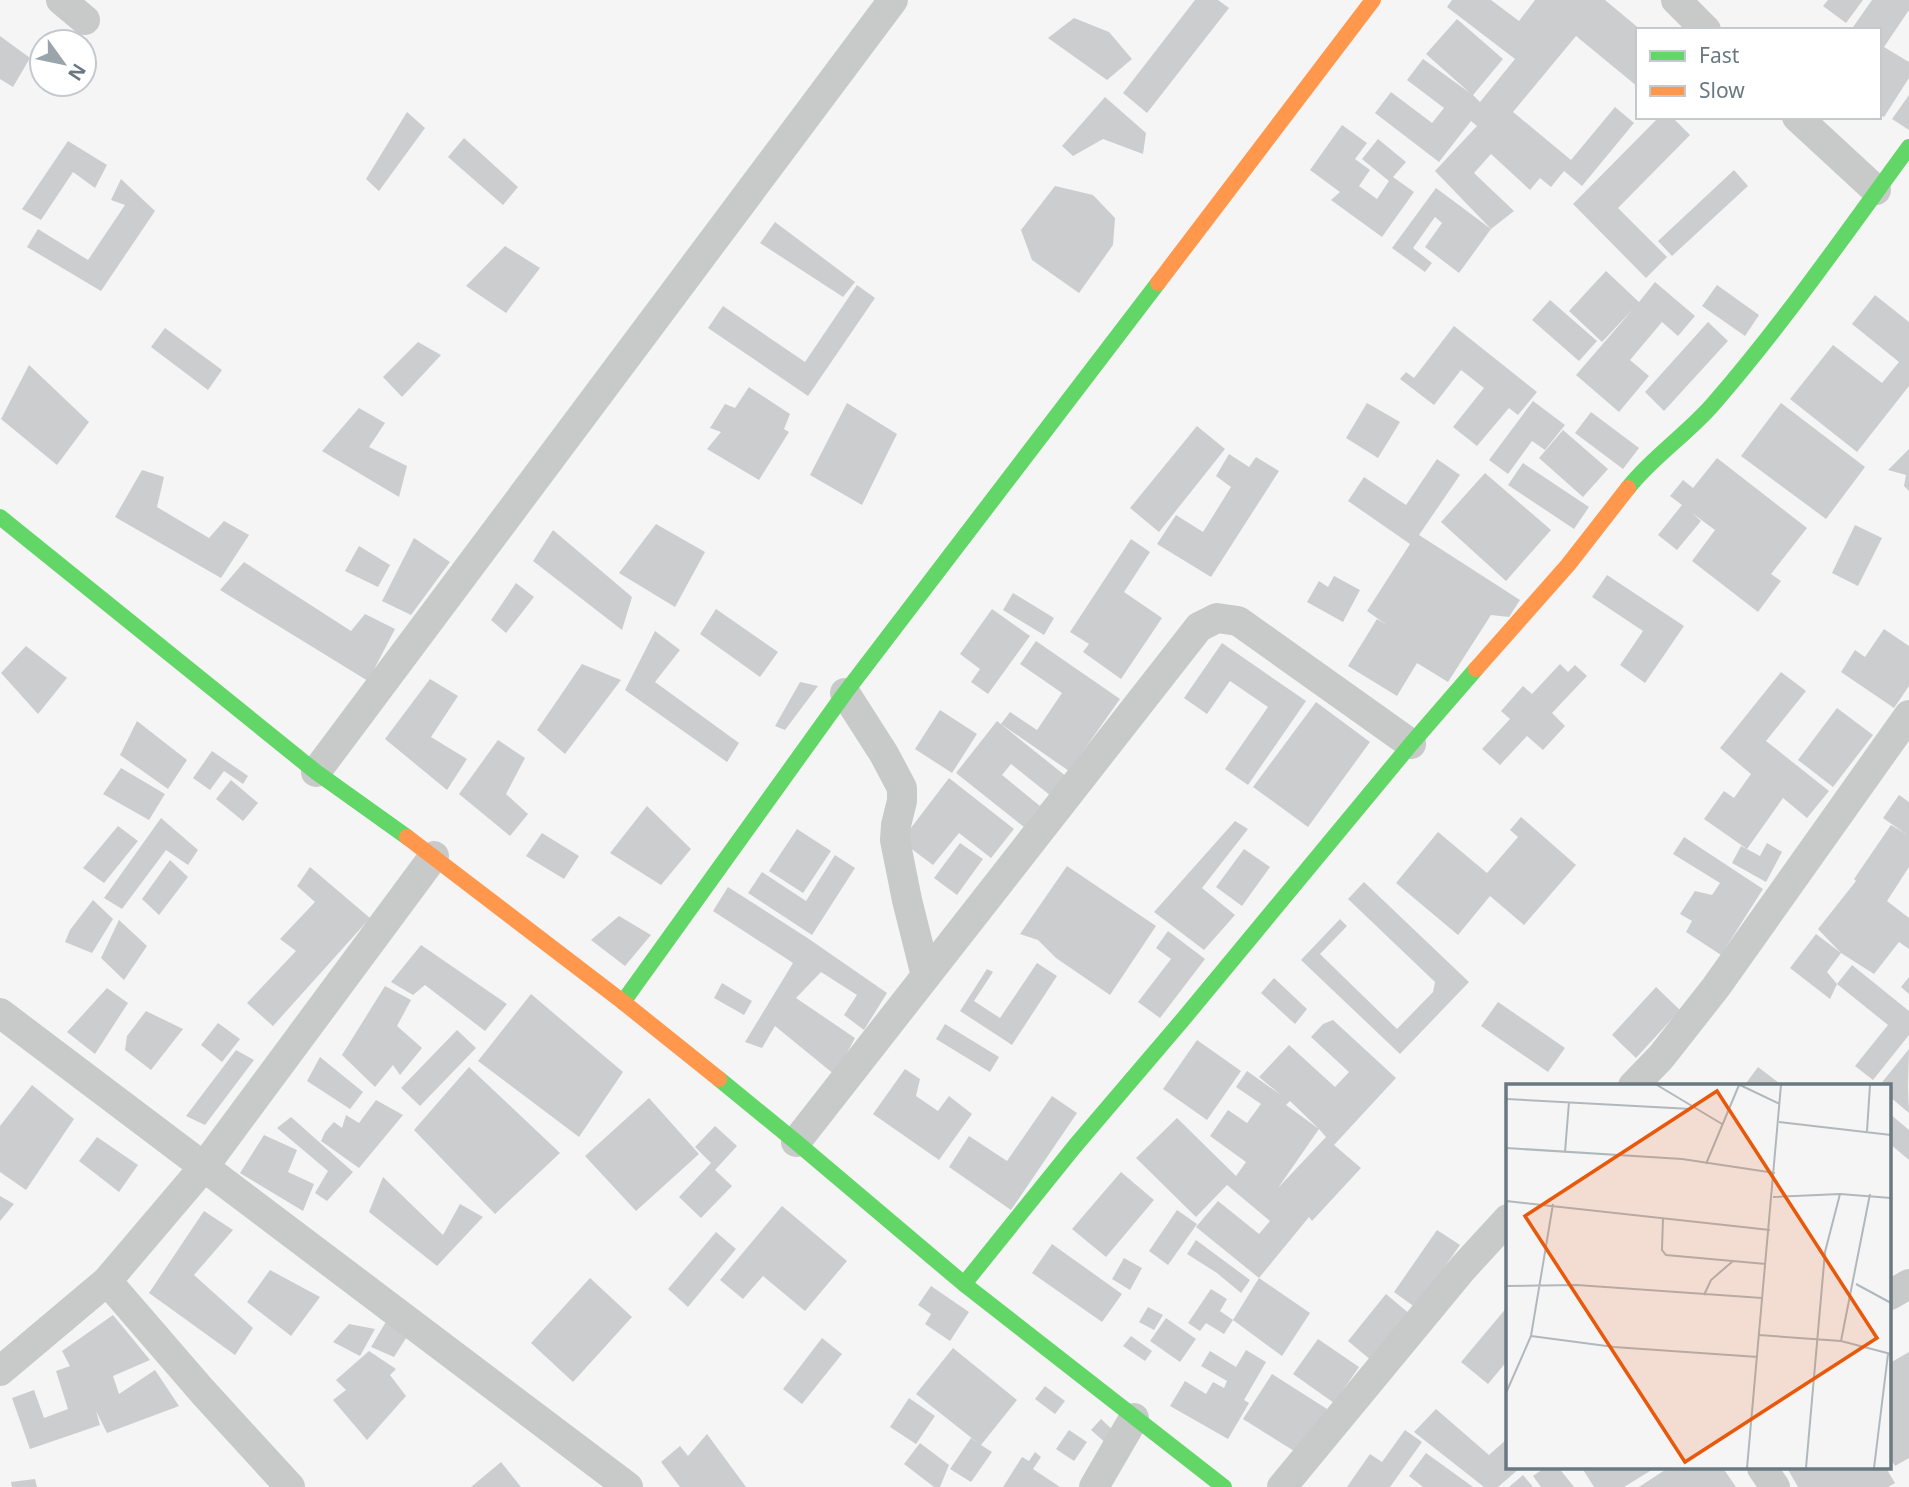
<svg xmlns="http://www.w3.org/2000/svg" width="1909" height="1487" font-family="'Noto Sans',sans-serif">
<style>
.building{fill:#cccdce;fill-rule:evenodd}
.lines{fill:none;stroke-linecap:round;stroke-linejoin:round}
.street{stroke:#c8caca;stroke-width:30}
.fast{stroke:#63d668;stroke-width:16}
.slow{stroke:#ff974d;stroke-width:16}
.inset-road{fill:none;stroke:#b0b8bc;stroke-width:2}
.view{fill:#e8590c;fill-opacity:0.15;stroke:#e8590c;stroke-width:3.5}
.inset-edge{fill:none;stroke:#697981;stroke-width:3.5}
</style>
<rect width="100%" height="100%" fill="#f5f5f5"/>
<path class="building" d="M1195 0H1218L1229 8 1147 113 1123 93Z
M1452 0H1491L1519 21 1535 0H1605L1641 30H1638V87L1576 36 1513 112 1571 160 1615 107 1634 123 1582 186 1564 171 1551 187 1540 178 1530 190 1491 154 1474 173 1514 211 1491 229 1435 171 1477 126 1471 121 1439 162 1375 113 1391 92 1432 123 1444 108 1407 80 1423 59 1470 93 1426 54 1457 19 1503 59 1473 95 1480 102 1515 59 1447 7Z
M1828 0H1863L1846 23 1823 6Z
M1872 0H1909V10L1884 47 1909 62V78L1884 117 1879 114V30H1851Z
M1074 18 1109 32 1132 59 1107 80 1048 38Z
M0 36 30 58 13 87 0 79Z
M1909 95V130L1892 119Z
M1105 97 1146 133 1143 154 1103 139 1073 156 1062 146Z
M407 112 425 128 379 191 366 179Z
M1659 117H1672L1690 135 1618 208 1667 257 1646 278 1573 204Z
M1342 125 1367 143 1355 159 1370 170 1359 186 1377 199 1389 181 1362 159 1378 139 1406 162 1393 177 1414 192 1382 237 1331 200 1340 192 1310 170Z
M464 138 518 187 503 205 448 157Z
M68 141 107 165 95 188 73 172 41 220 22 209Z
M1734 170 1748 186 1672 256 1658 241Z
M121 179 155 211 101 291 27 247 38 229 88 260 125 205 111 200Z
M1055 186 1093 195 1115 218 1113 245 1079 293 1032 260 1021 230Z
M1436 188 1491 229 1459 273 1425 247 1442 223 1435 217 1413 248 1432 263 1425 272 1392 248Z
M775 222 855 282 843 297 760 243Z
M505 246 540 268 506 313 466 286Z
M1606 271 1639 302 1655 282 1695 316 1678 336 1662 322 1630 360 1649 376 1619 412 1576 375 1633 309 1602 342 1569 311Z
M857 285 875 298 808 396 708 328 723 306 805 362Z
M1717 285 1759 315 1745 336 1702 306Z
M1875 295 1909 322V386L1857 452 1790 399 1833 345 1882 383 1899 362 1852 324Z
M1550 300 1597 341 1579 361 1532 320Z
M1708 322 1728 341 1664 411 1645 392Z
M1454 326 1537 392 1518 415 1509 408 1477 446 1453 427 1484 388 1461 370 1434 405 1400 379 1406 372 1414 378Z
M165 328 222 370 208 390 151 347Z
M418 342 441 355 402 397 383 377Z
M29 365 89 422 57 465 1 419Z
M749 387 790 414 784 429 789 432 759 480 707 449 721 432 710 428 725 404 735 408Z
M1533 401 1565 425 1545 450 1532 441 1508 474 1489 460Z
M847 403 897 434 862 505 810 475Z
M1367 403 1400 422 1378 458 1346 438Z
M1781 403 1865 467 1826 519 1741 456Z
M359 408 385 423 369 447 407 466 399 497 322 451Z
M1591 412 1639 448 1623 469 1575 433Z
M1197 426 1225 449 1159 532 1130 508Z
M1563 430 1608 469 1583 497 1539 458Z
M1909 449V491L1904 486 1906 475 1888 470Z
M1229 454 1249 467 1256 457 1279 471 1211 577 1157 544 1176 515 1203 532 1231 487 1216 476Z
M1717 458 1807 528 1771 574 1781 581 1758 612 1692 561 1715 530 1692 513 1701 521 1677 550 1658 535 1682 505 1670 496 1683 480 1693 488Z
M1437 459 1460 475 1419 535 1520 600 1509 617 1491 615 1448 682 1417 663 1397 696 1348 666 1377 619 1387 625 1367 611 1410 544 1348 501 1364 477 1406 505Z
M1523 463 1589 507 1574 529 1508 485Z
M142 470 164 477 157 507 209 538 224 521 249 535 221 578 115 517Z
M1485 473 1551 530 1506 581 1441 522Z
M656 524 705 552 675 607 619 573Z
M1855 525 1882 538 1858 586 1832 573Z
M553 530 632 597 622 630 533 561Z
M414 538 450 562 411 615 382 601Z
M1131 539 1150 552 1124 592 1162 618 1121 679 1083 652 1089 644 1070 632Z
M359 546 390 565 378 587 345 571Z
M244 562 351 631 365 614 395 629 368 681 220 590Z
M1607 575 1684 626 1645 683 1620 665 1643 631 1592 597Z
M1334 576 1360 590 1343 622 1307 602 1319 581 1328 587Z
M516 583 534 597 506 633 491 620Z
M1013 593 1054 618 1044 635 1003 610Z
M716 609 778 652 760 677 700 634Z
M992 609 1030 636 988 694 971 682 980 669 960 654Z
M1884 629 1909 646V686L1894 708 1841 672 1855 650 1865 657Z
M655 631 680 650 655 682 739 743 727 762 625 690Z
M1036 641 1120 699 1069 771 1001 724 1010 712 1037 730 1062 693 1020 664Z
M1222 643 1306 701 1248 785 1225 769 1268 707 1230 681 1207 714 1184 698Z
M26 646 67 678 38 714 1 673Z
M582 664 621 680 565 754 537 730Z
M1560 664 1568 672 1575 665 1587 676 1552 713 1565 726 1543 750 1527 736 1500 765 1482 749 1510 719 1501 711 1523 686 1532 694Z
M1781 672 1806 691 1766 741 1829 791 1807 818 1783 798 1747 849 1704 819 1724 791 1734 798 1751 774 1720 748Z
M430 679 458 696 431 737 467 759 447 790 385 739Z
M800 682 818 686 785 730 775 726Z
M1316 702 1370 742 1308 827 1253 787Z
M1837 708 1873 735 1833 787 1798 760Z
M940 710 977 734 952 773 915 749Z
M137 721 187 760 168 789 120 755Z
M997 721 1067 777 1051 796 1011 764 1002 775 1040 806 1024 827 956 773Z
M498 740 525 758 506 794 528 814 510 836 459 794Z
M212 751 248 776 243 784 224 771 210 790 193 778Z
M121 768 165 794 149 820 103 794Z
M949 778 1014 829 991 858 959 833 933 865 901 841Z
M231 780 258 803 243 821 216 799Z
M1899 795 1909 802V867L1887 901 1909 918V949L1899 942 1874 974 1841 953 1818 929 1856 881 1854 879 1891 825 1906 834 1883 818Z
M647 806 691 849 661 885 610 853Z
M1521 817 1576 865 1524 925 1490 896 1458 935 1396 883 1438 832 1487 873 1518 837 1510 830Z
M161 818 198 850 188 865 166 850 122 909 104 898Z
M1235 821 1248 829 1202 888 1235 915 1204 950 1154 912Z
M118 826 138 841 104 883 83 868Z
M797 829 831 851 803 893 769 871Z
M542 833 579 856 564 879 526 856Z
M1684 837 1763 889 1721 955 1686 932 1692 921 1680 914 1695 891 1712 895 1720 883 1673 854Z
M960 843 983 859 957 895 934 878Z
M1767 843 1782 852 1766 882 1732 863 1741 846 1760 856Z
M1244 849 1270 867 1242 906 1216 887Z
M835 855 855 868 812 935 748 893 762 872 806 901Z
M170 860 188 877 159 915 142 899Z
M1067 866 1156 926 1110 995 1056 958 1038 940 1020 934Z
M310 867 370 918 273 1026 247 1003 296 951 280 939 315 902 297 886Z
M1364 882 1469 982 1400 1054 1301 960 1340 919 1347 926 1320 954 1397 1029 1433 992 1435 982 1348 899Z
M728 887 809 939 887 993 864 1030 844 1015 857 995 821 972 796 998 855 1038 835 1075 775 1026 762 1048 745 1042 793 963 713 911Z
M93 900 113 919 92 953 65 942 70 930Z
M619 916 651 935 625 966 591 940Z
M119 920 147 946 124 980 101 958Z
M1168 931 1205 959 1160 1018 1138 1002 1171 959 1156 948Z
M1816 934 1841 953 1827 972 1837 984 1830 999 1790 968Z
M421 945 507 1004 485 1031 425 985 413 995 391 982Z
M1037 963 1057 976 1012 1045 960 1011 987 969 993 972 974 1001 1000 1018Z
M1852 965 1909 1011V1035L1873 1080 1855 1066 1888 1025 1837 984Z
M1909 977V994L1901 987Z
M1274 978 1307 1009 1295 1024 1261 993Z
M722 983 752 1001 744 1015 714 998Z
M385 986 411 1000 397 1026 422 1048 400 1075 393 1065 375 1087 342 1055Z
M1656 987 1680 1010 1636 1058 1612 1035Z
M107 988 128 1003 95 1054 67 1032Z
M531 994 623 1072 579 1137 478 1061Z
M1498 1002 1565 1048 1548 1072 1481 1026Z
M146 1011 183 1029 151 1070 125 1050 127 1036Z
M1333 1020 1396 1078 1334 1145 1361 1168 1312 1221 1309 1217 1259 1278 1196 1227 1218 1201 1259 1234 1270 1221 1227 1185 1196 1217 1136 1158 1177 1118 1236 1176 1246 1162 1210 1136 1228 1110 1247 1123 1261 1104 1236 1087 1247 1071 1281 1095 1259 1077 1289 1045 1335 1087 1349 1072 1311 1037 1323 1024ZM1290 1101 1319 1129 1286 1105ZM1319 1129 1326 1137 1278 1188Z
M218 1023 240 1039 222 1062 201 1045Z
M945 1024 999 1057 990 1072 936 1039Z
M457 1030 476 1048 420 1106 401 1088Z
M1197 1040 1241 1071 1207 1120 1163 1089Z
M1909 1049 1908 1087 1909 1113 1890 1097V1086H1879Z
M236 1050 254 1060 205 1125 186 1116Z
M320 1057 363 1092 350 1109 307 1081Z
M469 1067 560 1153 495 1214 414 1130Z
M1758 1067 1783 1086H1744Z
M905 1069 920 1079 916 1096 938 1111 949 1096 972 1114 939 1160 873 1114Z
M32 1085 74 1119 26 1190 0 1172V1126Z
M1052 1096 1077 1113 1011 1210 949 1167 969 1136 1007 1161Z
M649 1098 699 1154 636 1211 585 1156Z
M376 1100 403 1115 359 1168 321 1141 325 1132 334 1122 342 1128 346 1115 359 1123Z
M1890 1114 1909 1130V1160L1890 1144Z
M291 1117 353 1172 327 1201 315 1193 328 1171 277 1128Z
M715 1126 737 1146 715 1170 732 1186 701 1218 679 1197 711 1163 695 1147Z
M264 1135 297 1150 288 1172 314 1184 303 1211 240 1173Z
M97 1137 138 1165 119 1192 79 1161Z
M1121 1172 1154 1200 1106 1257 1072 1229Z
M383 1177 443 1235 460 1204 483 1217 437 1266 369 1212Z
M0 1196 14 1204 0 1221Z
M782 1206 847 1261 805 1311 763 1276 743 1299 720 1280Z
M1177 1210 1197 1224 1168 1265 1149 1251Z
M204 1211 233 1230 194 1275 253 1328 235 1355 149 1293Z
M1437 1230 1460 1245 1416 1308 1394 1292Z
M716 1232 736 1249 688 1307 668 1289Z
M1196 1240 1250 1280 1241 1293 1217 1273 1187 1254Z
M1052 1244 1122 1294 1102 1322 1032 1273Z
M1124 1258 1142 1268 1130 1290 1112 1279Z
M270 1270 320 1297 291 1336 247 1302Z
M590 1278 632 1317 573 1382 531 1343Z
M1259 1278 1310 1313 1282 1356 1233 1320Z
M931 1286 969 1312 950 1341 925 1324 931 1314 918 1305Z
M1211 1289 1227 1299 1220 1311 1233 1320 1224 1334 1206 1323 1200 1331 1188 1323Z
M1386 1294 1411 1315 1372 1361 1348 1341Z
M1508 1306V1360L1488 1384 1461 1362Z
M1148 1307 1163 1315 1154 1330 1139 1322Z
M113 1315 150 1360 113 1376 119 1394 155 1370 179 1406 107 1433 96 1411 100 1425 30 1449 12 1398 34 1390 44 1418 68 1409 56 1371 70 1366 62 1351Z
M1166 1318 1196 1339 1180 1362 1150 1341Z
M387 1320 408 1335 394 1357 371 1347Z
M349 1324 375 1329 360 1356 333 1342Z
M1131 1336 1152 1351 1145 1361 1123 1346Z
M822 1338 842 1354 802 1404 783 1389Z
M1318 1339 1359 1367 1334 1403 1293 1374Z
M953 1348 1017 1400 981 1445 992 1452 971 1482 950 1469 971 1438 978 1443 916 1394Z
M1246 1350 1266 1362 1244 1400 1249 1403 1228 1439 1170 1406 1185 1381 1206 1394 1213 1382 1224 1388 1227 1381 1201 1366 1210 1351 1236 1367Z
M369 1351 396 1369 390 1375 406 1396 367 1440 333 1400 346 1390 336 1380Z
M1909 1352V1458L1895 1466 1890 1457V1363Z
M1272 1374 1327 1409 1299 1454 1243 1419Z
M1045 1386 1065 1401 1055 1414 1035 1399Z
M909 1398 935 1416 916 1444 890 1427Z
M1436 1409 1489 1455 1508 1438V1468H1520L1498 1487H1484L1414 1432Z
M1101 1419 1117 1434 1108 1445 1091 1430Z
M1069 1430 1087 1442 1074 1461 1056 1449Z
M1405 1430 1422 1442 1390 1487H1347L1370 1454 1382 1462Z
M707 1434 746 1487H680L661 1462 680 1446 688 1456Z
M920 1443 949 1465 940 1487H934L904 1464Z
M1035 1452 1041 1457 1033 1469 1060 1487H1003L1022 1457 1029 1461Z
M1426 1453 1473 1487H1423L1409 1476Z
M501 1462 521 1487H471Z
M1544 1468H1559L1574 1487H1541L1533 1476Z
M1582 1468H1655L1624 1487H1594Z
M1668 1468H1723L1736 1487H1639Z
M1787 1468H1886L1895 1483 1888 1487H1798Z
M1523 1475 1533 1487H1509Z
M35 1479 37 1487H12L11 1482Z"/>
<g class="lines">
<path class="street" d="M61 0 85 20
M1676 0 1706 30
M1797 117 1876 190
M845 693 884 754 902 788V801L896 825 895 840 907 900 926 976
M316 772 893 0
M0 1013 628 1487
M1633 1086 1661 1057 1716 987 1909 715
M796 1142 1199 627 1217 618 1238 621 1411 744
M107 1281 203 1392 290 1487
M1890 1295 1909 1284
M0 1371 107 1281 203 1168 434 856
M1762 1468 1775 1487
M1094 1487 1134 1418
M1282 1487 1463 1268 1508 1219"/>
<path class="fast" d="M1628 488C1653 456 1689 433 1715 402 1785 321 1846 233 1909 147
M0 517 316 772 407 837
M623 1002 845 693 1158 283
M719 1079 796 1142 964 1284 1224 1487
M964 1284 1075 1146 1185 1017 1411 744 1476 669"/>
<path class="slow" d="M1158 283 1373 0
M1476 669 1568 565 1628 488
M407 837 623 1002 719 1079"/>
</g>
<g transform="translate(1506 1084)">
<rect width="385" height="385" fill="#f5f5f5"/>
<path class="inset-road" d="M151 1 216 40M234 1 274 20M0 15 185 25M273 38 385 51M361 47 364 1M0 64 176 75 269 89M59 68 63 18M200 80 233 1M267 113 334 110 385 114M0 117 264 146M157 134 156 166 160 171 260 180M350 200 385 219M0 202 71 201 256 214M198 211 205 196 227 177M253 251 335 257 385 270M25 252 108 263 252 273M335 257 364 110M0 309 25 252 47 120M241 384 275 1M300 384 319 168 334 110M368 384 382 270"/>
<path class="view" d="M211 7 371 254 179 378 19 132Z"/>
<rect width="385" height="385" class="inset-edge"/>
</g>
<rect x="1636" y="28" width="245" height="91" fill="#ffffff" stroke="#c3c9cd" stroke-width="2"/>
<rect x="1650" y="51" width="35" height="10" fill="#63d668" stroke="#c3c9cd" stroke-width="2"/>
<text x="1699" y="63" font-size="21" fill="#697981">Fast</text>
<rect x="1650" y="86" width="35" height="10" fill="#ff974d" stroke="#c3c9cd" stroke-width="2"/>
<text x="1699" y="98" font-size="21" fill="#697981">Slow</text>
<g transform="translate(63 63) rotate(123)"><circle r="33" fill="#ffffff" stroke="#c3c9cd" stroke-width="2"/>
<path d="M0-5L12 26L0 18L-12 26Z" fill="#9aa4aa"/>
<text y="-10" font-size="19" font-weight="bold" text-anchor="middle" fill="#697981">N</text>
</g>
</svg>
